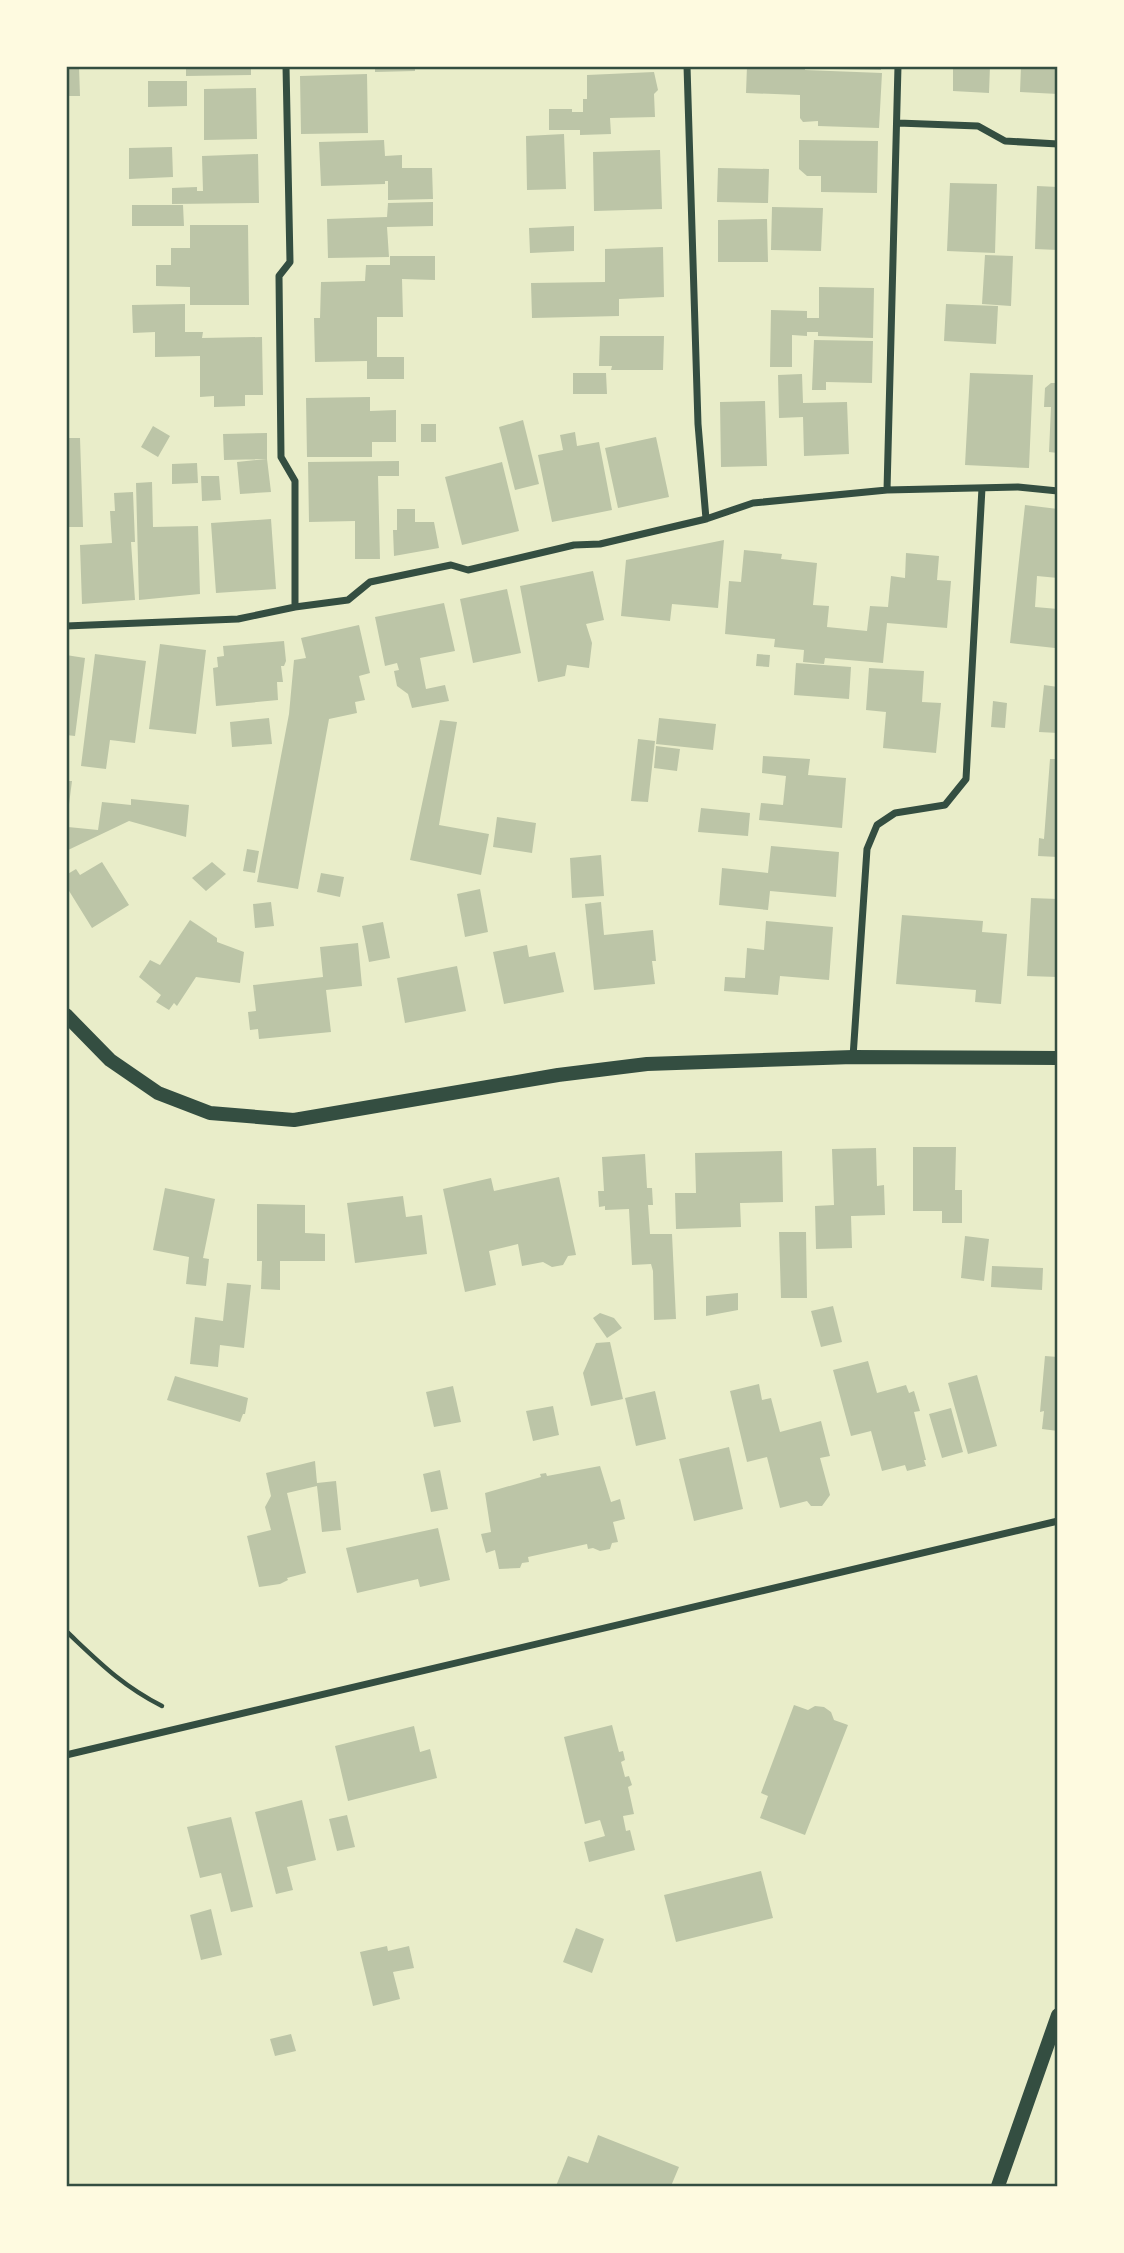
<svg xmlns="http://www.w3.org/2000/svg" width="1124" height="2253" font-family="Karla,sans-serif">
<style>
.building{fill:#bcc5a7}
.lines{fill:none;stroke-linecap:round;stroke-linejoin:round}
.path{stroke:#344e41;stroke-width:4.5}
.minor{stroke:#344e41;stroke-width:7}
.secondary{stroke:#344e41;stroke-width:14}
.neatline{fill:none;stroke:#344e41;stroke-width:2.5}
</style>
<rect width="100%" height="100%" fill="#e9edc9"/>
<path class="building" d="M66 66H79L80 96H66Z
M186 66H251V75L186 76Z
M375 66H415V71L375 72Z
M747 66H805V70L882 73 879 128 818 126V121L803 122 800 118V95L746 93Z
M833 66H881V70L833 69Z
M953 66H990L989 93 953 91Z
M1021 66H1058V94L1020 92Z
M654 72 658 90 654 94 655 117 610 118 611 134 580 135V130H549V109H572V112H583V99H587V75Z
M367 74 368 133 301 134 300 76Z
M148 81H187V106L148 107Z
M256 88 257 139 204 140V89Z
M564 134 566 189 527 190 526 136Z
M384 140 385 156 402 155V168H432L433 199 388 200V181H385V184L321 186 319 142Z
M799 140 878 141 877 193 821 192V176H807L799 169Z
M172 147 173 177 129 179V148Z
M660 150 662 209 594 211 593 152Z
M258 154 259 203 172 204V188L197 187V191H203L202 156Z
M718 168 769 169 768 203 717 202Z
M950 183 997 184 995 253 947 251Z
M1037 186 1058 187V250L1035 249Z
M433 202V226L387 227 389 257 328 258 327 219 387 217 388 203Z
M132 205H183L184 226H132Z
M772 207 823 208 821 251 771 250Z
M767 219 768 262H718V220Z
M190 225H248L249 305H190V287L156 286V265H171V248H190Z
M574 226V251L530 253 529 228Z
M663 247 664 297 619 299V316L532 318 531 283 605 282V249Z
M985 255 1013 256 1011 306 982 304Z
M390 256H435V280L402 279 403 317H377V357H404V379H367V361L315 362 314 318H320L321 282 365 281 366 265H390Z
M819 287 874 288 873 338 818 336V332H807V336L792 335V367H770L771 310 807 311V318H819Z
M185 304V332H203L202 338 262 337 263 395H245V406L214 407V396L200 397V356L155 357V332L133 333 132 305Z
M946 304 998 306 996 344 944 341Z
M600 336H664L663 370H611L612 366H599Z
M814 340 873 341 872 383 826 382V390H812Z
M573 373H606L607 394H573Z
M970 373 1033 375 1029 468 965 465Z
M802 374 803 403 847 402 849 454 804 456 803 417 779 418 778 375Z
M1051 383H1058V453L1049 452 1051 407H1044L1045 388Z
M370 397V411L396 410V442H372V457H307L306 398Z
M765 401 767 466 721 467 720 402Z
M523 420 539 484 515 490 499 427Z
M421 424H436V442H421Z
M153 426 170 436 158 457 141 447Z
M575 432 577 446 599 442 612 510 552 522 538 455 563 450 560 435Z
M267 433V459L224 460 223 434Z
M656 437 669 497 618 508 605 448Z
M66 438H80L83 527H66Z
M267 459 271 492 240 494 237 462Z
M399 461V476H378L380 559H355V521L309 522 308 462Z
M502 462 519 531 462 545 445 477Z
M197 463 198 483 172 484V464Z
M201 476H219L221 500 202 501Z
M152 482 153 527 198 526 200 594 139 600 136 483Z
M133 492 135 542H131L135 600 82 604 80 545 112 543 110 511H115L114 493Z
M1025 505 1058 509V578L1037 576 1035 607 1058 609 1055 648 1010 643Z
M397 509H415V522H434L439 548 394 556 393 530H397Z
M271 519 276 589 216 593 211 523Z
M724 540 718 608 672 604 670 621 621 616 626 560Z
M744 550 782 554 781 559 817 563 813 605 829 606 827 627 867 631 870 606 888 607 891 576 905 578 906 553 939 556 937 580 951 581 947 628 887 623 883 663 825 658 824 664 803 662 804 650 774 647 775 639 725 634 729 581 741 582Z
M593 571 604 620 586 624 592 643 589 668 567 665 565 676 538 682 520 586Z
M507 589 521 653 473 663 460 599Z
M444 603 455 651 420 658 426 689 445 685 449 701 412 708 408 694 397 686 394 671 399 670 397 663 385 666 375 617Z
M359 625 370 673 359 676 365 700 355 702 357 713 329 719 298 889 257 882 289 714 294 660 306 658 301 638Z
M284 641 286 661 284 666H281L283 682H277L278 700 216 706 213 668 218 667 217 657 224 656 223 646Z
M160 644 206 650 196 734 149 729Z
M95 654 146 661 135 743 110 740 106 769 81 766Z
M757 654 770 655 769 667 756 666Z
M66 655 85 658 75 736 66 735Z
M796 663 851 667 849 699 794 695Z
M869 668 924 671 922 702 941 703 936 753 883 748 886 712 866 710Z
M1044 685 1058 687V733L1039 732Z
M993 701 1007 703 1005 728 991 727Z
M269 718 272 744 232 747 230 722Z
M659 718 716 724 713 750 656 744Z
M440 720 457 722 439 825 489 834 481 875 410 860Z
M638 739 655 741 648 802 631 801Z
M656 746 680 749 677 771 654 768Z
M763 756 810 759 808 775 846 778 842 828 759 820 761 803 783 805 786 776 762 773Z
M1050 759H1058V857L1038 856 1039 838 1044 839Z
M66 781H72L68 812H66Z
M131 799 189 805 186 837 129 821 66 851 68 827 98 830 102 802 131 805Z
M701 808 750 813 748 836 698 832Z
M497 817 536 823 532 853 493 847Z
M771 846 839 852 836 897 770 891 768 910 719 905 722 868 768 873Z
M247 849 259 851 255 873 243 871Z
M601 855 604 896 572 898 570 858Z
M102 862 129 905 92 928 66 886 68 885 66 875 76 869 80 875Z
M212 862 226 874 206 891 192 878Z
M321 873 344 877 340 897 317 892Z
M480 889 488 932 465 937 457 894Z
M1031 898 1058 899V977L1027 976Z
M271 902 274 926 255 928 253 904Z
M601 902 604 935 653 930 656 961H652L655 984 594 990 585 904Z
M902 915 983 921 982 932 1007 934 1001 1004 975 1002 976 990 896 984Z
M190 920 217 938V942L244 952 240 983 196 977 177 1006 174 1003 169 1010 156 1002 161 995 139 977 150 960 160 965Z
M766 921 833 927 829 980 780 976 778 995 724 991 725 977 745 978 747 948 764 950Z
M383 922 390 958 369 962 362 926Z
M358 943 362 986 326 990 331 1032 259 1039 258 1029 250 1030 248 1012 256 1011 253 985 323 977 320 947Z
M527 945 529 957 555 952 564 992 504 1004 493 952Z
M457 966 466 1011 405 1023 397 978Z
M913 1147H956L955 1190H962V1223H942V1211H913Z
M876 1148 877 1186 884 1185 885 1215 851 1216 852 1248 816 1249 815 1206 834 1205 832 1149Z
M782 1151 783 1202 740 1203 741 1227 676 1229 675 1193H696L695 1153Z
M645 1154 647 1188H652L653 1205H648L650 1234H672L676 1319 654 1320 653 1271 651 1264 632 1265 629 1209 605 1210V1206L599 1207 598 1191H604L602 1157Z
M559 1177 576 1255 568 1256 563 1265 552 1267 543 1262 522 1266 518 1244 489 1251 496 1285 465 1292 443 1189 491 1178 494 1191Z
M165 1188 215 1199 203 1258 209 1259 206 1286 186 1284 189 1257 153 1250Z
M403 1196 406 1217 422 1215 427 1254 355 1263 347 1203Z
M257 1204 305 1205V1233L325 1234V1261H280V1290L261 1289 262 1261H257Z
M779 1232H806L807 1298H781Z
M965 1236 989 1239 984 1281 961 1278Z
M992 1266 1043 1268 1042 1290 991 1287Z
M227 1283 251 1285 244 1348 220 1345 218 1367 190 1364 195 1317 223 1321Z
M738 1293V1310L706 1316V1296Z
M833 1306 842 1342 821 1347 811 1311Z
M600 1313 614 1318 622 1328 607 1338 593 1318Z
M610 1342 623 1399 591 1406 583 1373 596 1343Z
M1045 1356 1058 1357V1431L1042 1429 1044 1411 1040 1412Z
M868 1361 877 1393 906 1385 909 1393 914 1391 920 1411 914 1412 926 1460H924L926 1466 907 1471 905 1465 882 1471 871 1431 851 1436 833 1370Z
M977 1375 997 1446 968 1454 948 1383Z
M175 1376 248 1398 245 1414H243L240 1422 167 1400Z
M759 1384 762 1400 771 1398 780 1432 821 1421 830 1456 820 1458 830 1495 822 1506H811L807 1501 780 1508 767 1457 747 1462 730 1391Z
M453 1386 461 1422 434 1427 426 1392Z
M655 1391 666 1439 636 1446 625 1398Z
M553 1406 559 1435 533 1441 526 1411Z
M951 1408 963 1452 942 1458 929 1414Z
M729 1447 743 1509 694 1521 679 1459Z
M315 1461 317 1483 336 1481 341 1530 322 1532 317 1486 287 1493 306 1573 287 1578 288 1580 280 1584 259 1587 247 1536 271 1530 265 1507 271 1496 266 1473Z
M600 1466 611 1502 620 1499 625 1519 613 1522 618 1542 612 1543 610 1549 600 1551 593 1548 588 1549 587 1544 528 1557 529 1562 522 1563 520 1568 499 1569 495 1550 486 1553 481 1534 491 1532 485 1493 541 1477 540 1474 546 1473 547 1476Z
M440 1470 448 1509 431 1512 423 1474Z
M438 1528 450 1580 420 1587 418 1579 357 1593 346 1548Z
M794 1705 808 1710 815 1706 824 1707 831 1712 834 1720 848 1725 805 1835 760 1818 768 1796 761 1793Z
M612 1725 619 1752 623 1751 625 1760 621 1762 625 1777 629 1776 632 1785 628 1787 634 1814 623 1816 626 1831 630 1830 635 1850 589 1862 584 1842 605 1836 600 1820 585 1824 564 1737Z
M414 1726 420 1752 430 1749 437 1778 348 1801 335 1746Z
M302 1800 316 1860 287 1867 293 1890 276 1894 255 1812Z
M347 1815 355 1847 337 1851 329 1819Z
M231 1817 253 1907 231 1912 221 1873 200 1878 187 1827Z
M761 1871 773 1918 676 1942 664 1895Z
M211 1909 222 1955 201 1960 190 1915Z
M576 1928 604 1939 592 1973 563 1962Z
M387 1946 388 1951 409 1946 414 1968 393 1972 400 1999 373 2006 360 1952Z
M291 2034 296 2051 275 2056 270 2039Z
M598 2135 679 2167 671 2186H556L568 2156 588 2163Z"/>
<g class="lines">
<path class="path" d="M66 1631C99 1662 121 1685 162 1706"/>
<path class="minor" d="M286 66 290 262 279 276 281 457 295 481V607
M687 66 698 424 706 519
M898 123 978 126 1005 141 1058 144
M887 490 898 66
M66 626 238 619 295 607 348 600 370 582 451 565 468 570 574 545 600 544 706 519 753 503 887 490 1018 487 1058 491
M853 1057 867 849 877 825 895 813 945 805 966 779 982 488
M66 1755 1058 1521"/>
<path class="secondary" d="M66 1015 110 1060 158 1093 210 1113 294 1120 558 1075 647 1064 853 1057 1058 1058
M998 2186 1058 2015"/>
</g>
<rect width="1124" height="2253" fill="none" stroke="#fefae0" stroke-width="136"/>
<rect x="68" y="68" width="988" height="2117" class="neatline"/>
</svg>
